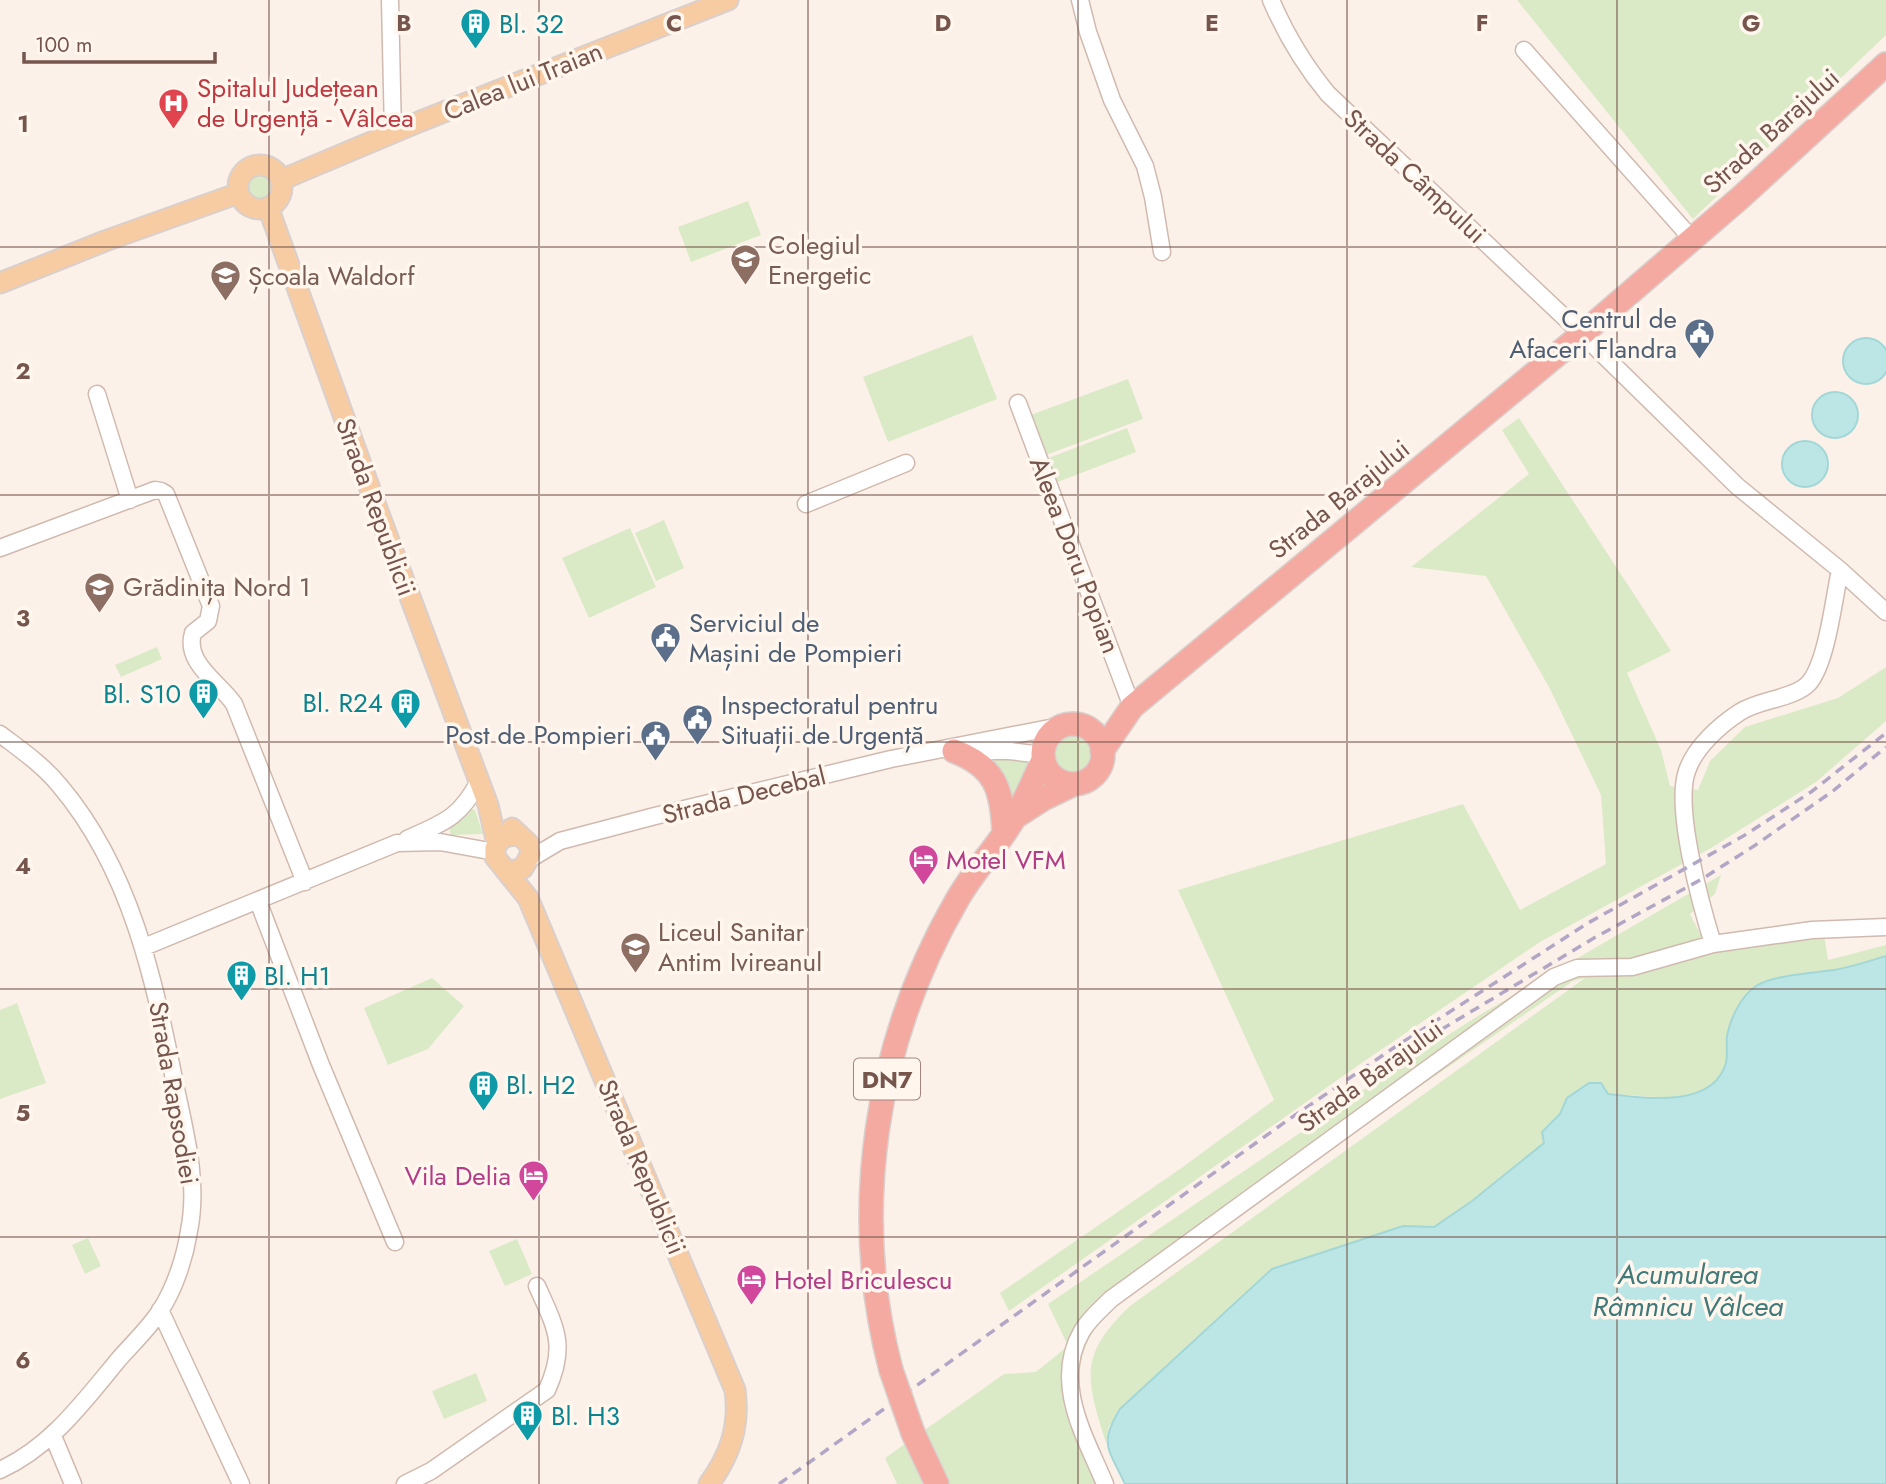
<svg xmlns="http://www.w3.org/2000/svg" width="1886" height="1484" font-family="Jost,sans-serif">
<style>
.green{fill:#daeac6}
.water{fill:#bce6e5;stroke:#a3d7d7;stroke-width:2}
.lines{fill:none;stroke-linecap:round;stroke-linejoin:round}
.minor-casing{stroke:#d0bab0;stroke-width:19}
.major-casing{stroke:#d9cfcd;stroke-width:23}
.highway-casing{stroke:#d9cfcd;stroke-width:26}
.minor{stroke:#fff;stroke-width:16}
.major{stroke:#f8cca3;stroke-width:19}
.highway{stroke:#f4aaa1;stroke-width:23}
.rail{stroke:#b2a6c6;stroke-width:3.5;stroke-dasharray:10 7;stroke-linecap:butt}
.highway-bridge-casing{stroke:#d9cfcd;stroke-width:26;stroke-linecap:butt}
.highway-bridge{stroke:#f4aaa1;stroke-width:23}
.grid{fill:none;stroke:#76554c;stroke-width:2;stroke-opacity:0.55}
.labels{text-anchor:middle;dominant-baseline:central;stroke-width:7;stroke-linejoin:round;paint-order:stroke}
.shield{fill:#fff6ee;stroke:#9f857d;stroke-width:2}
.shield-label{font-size:24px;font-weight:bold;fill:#76554c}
.culture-label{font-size:26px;fill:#0d838f;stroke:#fff6ee;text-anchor:start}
.street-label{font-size:26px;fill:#76554c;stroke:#fff6ee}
.health-label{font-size:26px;fill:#be3a42;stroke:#fff6ee;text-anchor:start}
.education-label{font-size:26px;fill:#785e54;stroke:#fff6ee;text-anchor:start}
.service-label{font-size:26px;fill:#4e5e75;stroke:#fff6ee;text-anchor:end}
.hotel-label{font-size:26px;fill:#b23c85;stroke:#fff6ee;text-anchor:start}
.water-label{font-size:28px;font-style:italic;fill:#40797a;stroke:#fff6ee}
.grid-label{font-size:23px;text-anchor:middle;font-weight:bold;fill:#76554c;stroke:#fff6ee;stroke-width:7;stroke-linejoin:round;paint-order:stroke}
</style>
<rect width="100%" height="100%" fill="#fcf1e8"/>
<path class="green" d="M1517 0H1886V35L1693 219Z
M247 187a13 13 0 1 1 26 0a13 13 0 1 1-26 0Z
M748 201 761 235 691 262 678 227Z
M972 335 997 399 888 442 863 377Z
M1128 379 1143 419 1043 456 1028 416Z
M1519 418 1671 651 1627 673 1661 750 1670 786 1698 790 1710 761 1745 727 1838 698 1886 667V721L1816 782 1711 848 1540 942 1363 1062 1009 1311 1000 1293 1180 1169 1274 1100 1178 890 1463 804 1520 910 1606 864 1601 795 1550 689 1486 576 1411 567 1529 474 1502 430Z
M1127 428 1136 452 1055 483 1046 459Z
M664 520 684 568 656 581 635 533Z
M630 528 656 587 589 618 562 558Z
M157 647 162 659 121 677 115 665Z
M1054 754a19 19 0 1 1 38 0a19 19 0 1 1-38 0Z
M1002 758 1030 761 1034 764 1009 801 983 759Z
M470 808 475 810 483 834 451 835 449 828 459 822Z
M1721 875 1715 894 1690 914 1709 951 1824 934 1828 960 1886 945V956L1836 970 1783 978 1727 1034C1727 1050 1729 1069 1717 1081 1691 1108 1638 1093 1606 1094 1593 1094 1580 1096 1567 1098L1560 1114 1542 1132 1544 1143 1472 1202 1434 1227 1402 1226 1272 1269 1109 1426 1106 1443C1086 1380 1078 1355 1130 1306L1585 978 1573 981 1338 1143 1113 1307C1053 1366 1087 1421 1114 1484H897L885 1458 1004 1374 1036 1372 1068 1346 1048 1304 1378 1080 1481 1014Z
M432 978 464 1006 428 1049 388 1065 364 1008Z
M17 1003 46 1083 0 1099V1010Z
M88 1238 101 1266 85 1274 72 1245Z
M517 1239 532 1274 505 1286 489 1251Z
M476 1373 487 1401 444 1419 432 1391Z"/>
<path class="water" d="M1843 361a23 23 0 1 1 46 0a23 23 0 1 1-46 0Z
M1812 415a23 23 0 1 1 46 0a23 23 0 1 1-46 0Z
M1782 464a23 23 0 1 1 46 0a23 23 0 1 1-46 0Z
M1886 956V1484H1125C1109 1449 1098 1445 1120 1409L1272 1269 1403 1226 1434 1227 1472 1201 1544 1143 1542 1132 1560 1114 1567 1098 1589 1083H1601L1608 1094C1644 1098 1713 1109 1726 1063 1728 1054 1726 1045 1727 1036 1730 1019 1741 996 1756 986 1773 975 1814 973 1834 970 1852 967 1869 961 1886 956Z"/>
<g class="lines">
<defs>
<path id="minor" d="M390 0 393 133
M1080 0 1088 32 1112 100 1145 166 1153 197 1162 252
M1271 0C1286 35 1304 65 1328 94L1582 334 1737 486 1840 570 1886 612
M1524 50 1692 239
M97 394 130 500
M1018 403 1132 707
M806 504 906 463
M0 548 155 490 161 491 166 494 211 606 208 621 193 633C184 663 220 683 234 704L305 882
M0 734C21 750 43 765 60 786 131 870 154 979 175 1084 185 1132 199 1182 189 1231 185 1257 175 1288 160 1311 149 1328 133 1343 119 1359 84 1401 51 1447 0 1470
M970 751H1009L1043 755
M407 839C443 823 460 818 479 781
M530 859 560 841 655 816 891 759 1065 725
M258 901 321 1065 395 1242
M1713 944C1701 905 1674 808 1687 771 1695 747 1720 725 1740 712 1760 699 1794 699 1809 683 1827 662 1834 598 1840 570
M144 947 397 843 440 842 495 852
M160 1310 241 1484
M53 1436 73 1484
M405 1484 431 1471 547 1390C567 1346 556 1328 537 1286
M1105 1484C1085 1436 1052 1383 1082 1331 1089 1319 1101 1309 1111 1299L1554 977 1577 968 1632 967 1713 944 1812 930 1886 927"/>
<path id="major" d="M238 187a22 22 0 1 1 44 0a22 22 0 1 1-44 0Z
M281 180 421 121 728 0
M268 207 379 514 488 805 497 844
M0 283 105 241 239 193
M520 836 510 835 500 840 495 848V857L528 898 735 1390C740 1427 730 1455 709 1484
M506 870 512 871 523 868 531 854 529 844 512 828"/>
<path id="highway" d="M1043 754a30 30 0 1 1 60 0a30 30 0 1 1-60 0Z
M954 751C996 767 1002 790 1004 832
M1102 751 1132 707 1582 334 1740 198 1886 64
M1015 817 1043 799 1074 784
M891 1370C849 1211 875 1042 957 900 974 870 998 846 1015 817 1026 799 1034 779 1043 760
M913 1433 937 1484"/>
</defs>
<use href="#minor" class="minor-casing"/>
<use href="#major" class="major-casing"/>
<use href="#highway" class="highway-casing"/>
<use href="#minor" class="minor"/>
<use href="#major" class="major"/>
<use href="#highway" class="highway"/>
<path class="rail" d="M1412 1047 1594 938 1702 879 1754 846 1833 791 1886 747
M779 1484 1288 1120 1392 1049 1588 923 1745 835 1811 792 1886 733"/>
<defs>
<path id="highway-bridge" d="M891 1370 913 1433"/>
</defs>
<use href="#highway-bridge" class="highway-bridge-casing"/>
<use href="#highway-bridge" class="highway-bridge"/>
</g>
<path class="grid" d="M269 0V1484M539 0V1484M808 0V1484M1078 0V1484M1347 0V1484M1617 0V1484M0 247H1886M0 495H1886M0 742H1886M0 989H1886M0 1237H1886"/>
<defs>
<symbol id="building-pin" viewBox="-11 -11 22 30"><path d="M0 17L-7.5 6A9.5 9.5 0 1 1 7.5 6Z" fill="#0f9aa8" stroke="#fff6ee"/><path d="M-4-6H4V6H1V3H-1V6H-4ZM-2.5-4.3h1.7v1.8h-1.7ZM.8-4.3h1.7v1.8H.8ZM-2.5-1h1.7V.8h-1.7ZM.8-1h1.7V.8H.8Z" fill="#fff"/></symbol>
<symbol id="hospital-pin" viewBox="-11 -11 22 30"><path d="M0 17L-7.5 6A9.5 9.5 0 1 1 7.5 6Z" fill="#e0444e" stroke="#fff6ee"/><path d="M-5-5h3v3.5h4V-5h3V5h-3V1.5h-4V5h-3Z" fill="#fff"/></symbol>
<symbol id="school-pin" viewBox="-11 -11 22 30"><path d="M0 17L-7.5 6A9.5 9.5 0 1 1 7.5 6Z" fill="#8d6e63" stroke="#fff6ee"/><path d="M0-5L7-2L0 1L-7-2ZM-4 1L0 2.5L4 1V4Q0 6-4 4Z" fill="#fff"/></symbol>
<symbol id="civic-pin" viewBox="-11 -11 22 30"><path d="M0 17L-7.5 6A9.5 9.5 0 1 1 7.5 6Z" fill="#5c6f8a" stroke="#fff6ee"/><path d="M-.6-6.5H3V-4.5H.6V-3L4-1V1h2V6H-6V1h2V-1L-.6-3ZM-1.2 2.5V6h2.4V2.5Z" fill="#fff"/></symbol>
<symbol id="hotel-pin" viewBox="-11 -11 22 30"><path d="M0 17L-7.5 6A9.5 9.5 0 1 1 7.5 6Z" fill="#d1479c" stroke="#fff6ee"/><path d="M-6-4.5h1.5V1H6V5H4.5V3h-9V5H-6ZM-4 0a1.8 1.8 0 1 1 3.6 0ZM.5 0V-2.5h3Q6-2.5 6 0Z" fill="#fff"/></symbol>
</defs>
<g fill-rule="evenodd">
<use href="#building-pin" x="458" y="6" width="35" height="47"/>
<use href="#hospital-pin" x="156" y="86" width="35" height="47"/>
<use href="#school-pin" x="728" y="242" width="35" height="47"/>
<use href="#school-pin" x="208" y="258" width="35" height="47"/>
<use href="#civic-pin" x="1682" y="316" width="35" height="47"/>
<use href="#school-pin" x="82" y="570" width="35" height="47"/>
<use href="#civic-pin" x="648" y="620" width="35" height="47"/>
<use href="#building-pin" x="186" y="676" width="35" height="47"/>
<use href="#building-pin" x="388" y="686" width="35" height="47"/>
<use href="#civic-pin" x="680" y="702" width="35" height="47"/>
<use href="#civic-pin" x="638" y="718" width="35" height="47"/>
<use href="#hotel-pin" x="906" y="842" width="35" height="47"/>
<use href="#school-pin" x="618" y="930" width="35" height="47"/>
<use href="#building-pin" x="224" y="958" width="35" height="47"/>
<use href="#building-pin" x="466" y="1068" width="35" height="47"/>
<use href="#hotel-pin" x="516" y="1158" width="35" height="47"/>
<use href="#hotel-pin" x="734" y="1262" width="35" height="47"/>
<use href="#building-pin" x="510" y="1398" width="35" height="47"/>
</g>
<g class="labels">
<rect class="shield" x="854" y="1058.5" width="66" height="41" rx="5"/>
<g class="shield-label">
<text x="887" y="1079">DN7</text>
</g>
<g class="culture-label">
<text x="499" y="24">Bl. 32</text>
<text x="181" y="694" text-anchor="end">Bl. S10</text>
<text x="383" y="703" text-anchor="end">Bl. R24</text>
<text x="264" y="976">Bl. H1</text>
<text x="506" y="1085">Bl. H2</text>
<text x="551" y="1416">Bl. H3</text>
</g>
<g class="street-label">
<text transform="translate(523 81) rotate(-22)">Calea lui Traian</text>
<text transform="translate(1771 131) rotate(-42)">Strada Barajului</text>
<text transform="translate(1415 176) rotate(43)">Strada Câmpului</text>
<text transform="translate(1339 499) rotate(-39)">Strada Barajului</text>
<text transform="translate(376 507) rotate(70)">Strada Republicii</text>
<text transform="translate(1075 555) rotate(69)">Aleea Doru Popian</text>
<text transform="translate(744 795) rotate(-14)">Strada Decebal</text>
<text transform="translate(1370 1076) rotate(-36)">Strada Barajului</text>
<text transform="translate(174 1093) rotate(80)">Strada Rapsodiei</text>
<text transform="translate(642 1167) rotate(67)">Strada Republicii</text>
</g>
<g class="health-label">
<text x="197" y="88">Spitalul Județean<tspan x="197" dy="30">de Urgență - Vâlcea</tspan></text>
</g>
<g class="education-label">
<text x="768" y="245">Colegiul<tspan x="768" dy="30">Energetic</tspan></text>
<text x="248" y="276">Școala Waldorf</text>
<text x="123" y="587">Grădinița Nord 1</text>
<text x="658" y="932">Liceul Sanitar<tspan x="658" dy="30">Antim Ivireanul</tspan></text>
</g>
<g class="service-label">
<text x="1677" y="319">Centrul de<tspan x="1677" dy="30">Afaceri Flandra</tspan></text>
<text x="689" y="623" text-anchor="start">Serviciul de<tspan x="689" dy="30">Mașini de Pompieri</tspan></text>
<text x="721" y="705" text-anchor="start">Inspectoratul pentru<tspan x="721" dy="30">Situații de Urgență</tspan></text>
<text x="632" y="735">Post de Pompieri</text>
</g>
<g class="hotel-label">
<text x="946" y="860">Motel VFM</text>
<text x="511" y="1176" text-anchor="end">Vila Delia</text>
<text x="774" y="1280">Hotel Briculescu</text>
</g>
<g class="water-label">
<text x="1688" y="1274">Acumularea<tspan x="1688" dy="32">Râmnicu Vâlcea</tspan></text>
</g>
</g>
<g class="grid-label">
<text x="404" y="31">B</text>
<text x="674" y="31">C</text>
<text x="943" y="31">D</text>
<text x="1212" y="31">E</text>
<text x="1482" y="31">F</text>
<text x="1751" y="31">G</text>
<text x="23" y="132">1</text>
<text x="23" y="379">2</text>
<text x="23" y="626">3</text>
<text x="23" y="874">4</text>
<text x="23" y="1121">5</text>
<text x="23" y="1368">6</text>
</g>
<path d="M24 52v10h191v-10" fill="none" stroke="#76554c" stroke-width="3.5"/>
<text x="35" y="52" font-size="21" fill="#76554c" stroke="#fff6ee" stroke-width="5" paint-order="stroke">100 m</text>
</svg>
